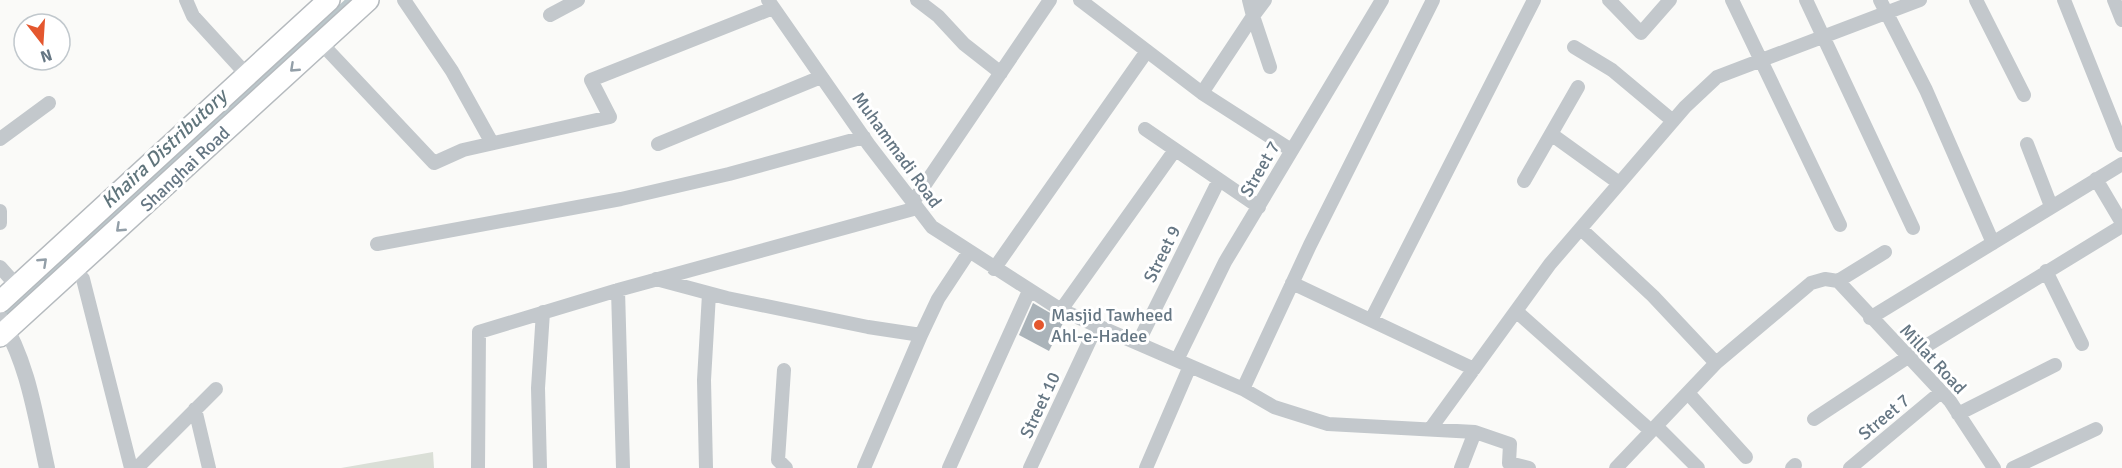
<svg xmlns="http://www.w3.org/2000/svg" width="2122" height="468" font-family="Signika,sans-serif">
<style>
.green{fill:#dadfd7}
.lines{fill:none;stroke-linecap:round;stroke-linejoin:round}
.stream{stroke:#bbc7cb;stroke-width:4.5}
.building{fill:#aab3b9}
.primary-casing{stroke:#b5babe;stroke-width:24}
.minor{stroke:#c3c8cc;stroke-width:14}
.tertiary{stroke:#c3c8cc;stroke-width:16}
.primary{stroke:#fff;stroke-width:21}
.oneway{stroke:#939fa8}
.poi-dot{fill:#e4572e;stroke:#fff;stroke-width:2}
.labels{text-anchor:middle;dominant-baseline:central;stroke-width:6;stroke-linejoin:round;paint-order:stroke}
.street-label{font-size:18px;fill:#657683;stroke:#fff}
.poi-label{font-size:18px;fill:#657683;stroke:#fff;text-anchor:start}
.water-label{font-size:20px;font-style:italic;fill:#60757c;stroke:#fff}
</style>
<rect width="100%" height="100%" fill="#fafaf8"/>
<path class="green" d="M433 452 434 468H341Z"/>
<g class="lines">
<path class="stream" d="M2 317 348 0"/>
</g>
<path class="building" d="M1033 303 1064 321 1049 351 1019 335Z"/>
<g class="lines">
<defs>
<path id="primary" d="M0 302 329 0
M0 336 368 0"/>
</defs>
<use href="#primary" class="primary-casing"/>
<path class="minor" d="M186 0 193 16 247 75
M404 0 452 71 492 143
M768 0 869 145 932 227 1061 310 1243 389 1274 407 1328 424 1475 432 1510 444 1509 463 1529 468
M917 0 938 16 964 44 1001 73
M1080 0 1202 93 1291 150
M1265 0 1253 16 1270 67
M1609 0 1641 33 1670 0
M1732 0 1840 225
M1806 0 1913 228
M1880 0 1926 90 1993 243
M1976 0 2024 95
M2064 0 2122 145
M2114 0 2122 20
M550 15 578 0
M321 43 434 163 463 150 610 117 591 80 773 8
M1574 47 1612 70 1673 121
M1202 93 1253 16 1249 0
M1145 129 1259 207
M1551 134 1619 183
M0 139 49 103
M658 144 821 77
M2027 144 2051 206
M2096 179 2122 223
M1524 181 1578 87
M913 202 1050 0
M0 211V223
M1581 229 1653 296 1716 363
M377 244 621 199 729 174 864 137
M0 267 17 286
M994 269 1147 51
M75 270 83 279 131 468
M2046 271 2082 344
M656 279 727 298 868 327 921 335
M1838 281 1950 401 1994 468
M1292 283 1474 369
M618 290 623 468
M1061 310 1175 150
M1516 311 1651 431
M1870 318 2122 164
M1371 320 1534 0
M1138 343 1219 180
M1177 360 1225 262 1382 0
M784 370 778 460 786 468
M1243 389 1310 245 1433 0
M1688 393 1746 457
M195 409 209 468
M1958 414 2055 365
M1814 419 1908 357 2122 226
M1656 426 1698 468
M1431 428 1550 264 1685 107 1717 77 1920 0
M137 468 216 389
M478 468 479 332 618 290 917 208
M540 468 538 388 543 312
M706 468 704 380 709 294
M864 468 921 335 938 299 969 252
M949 468 1029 291
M1030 468 1097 325
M1146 468 1190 366
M1461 468 1475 432
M1616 468 1716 363 1811 283 1825 279 1838 281 1885 252
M1792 468 1795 465
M1850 468 1941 392
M2013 468 2096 429"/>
<path class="tertiary" d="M0 318C28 361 36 419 47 468"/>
<use href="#primary" class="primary"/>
</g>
<defs><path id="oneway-chevron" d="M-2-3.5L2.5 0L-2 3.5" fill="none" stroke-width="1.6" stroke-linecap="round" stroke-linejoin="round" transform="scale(1.5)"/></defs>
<g class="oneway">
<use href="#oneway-chevron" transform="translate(294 68) rotate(137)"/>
<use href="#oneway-chevron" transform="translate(120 228) rotate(137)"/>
<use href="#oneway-chevron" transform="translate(43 262) rotate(-43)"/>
</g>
<circle class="poi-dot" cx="1039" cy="325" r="6"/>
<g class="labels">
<g class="street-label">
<text transform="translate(897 150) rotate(54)">Muhammadi Road</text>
<text transform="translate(185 169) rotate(-43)">Shanghai Road</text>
<text transform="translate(1260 169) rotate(-60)">Street 7</text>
<text transform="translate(1162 254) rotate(-64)">Street 9</text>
<text transform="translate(1933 359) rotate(47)">Millat Road</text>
<text transform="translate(1040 405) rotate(-65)">Street 10</text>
<text transform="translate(1884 417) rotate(-40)">Street 7</text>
</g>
<g class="poi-label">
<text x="1051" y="315">Masjid Tawheed<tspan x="1051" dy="21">Ahl-e-Hadee</tspan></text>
</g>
<g class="water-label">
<text transform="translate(164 149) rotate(-43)">Khaira Distributory</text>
</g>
</g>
<g transform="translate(42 42) rotate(163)"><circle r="28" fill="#ffffff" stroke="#c1c8cd" stroke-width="1.5"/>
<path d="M0-4.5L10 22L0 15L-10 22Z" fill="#e4572e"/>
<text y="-9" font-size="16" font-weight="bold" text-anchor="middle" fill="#657683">N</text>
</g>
</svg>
